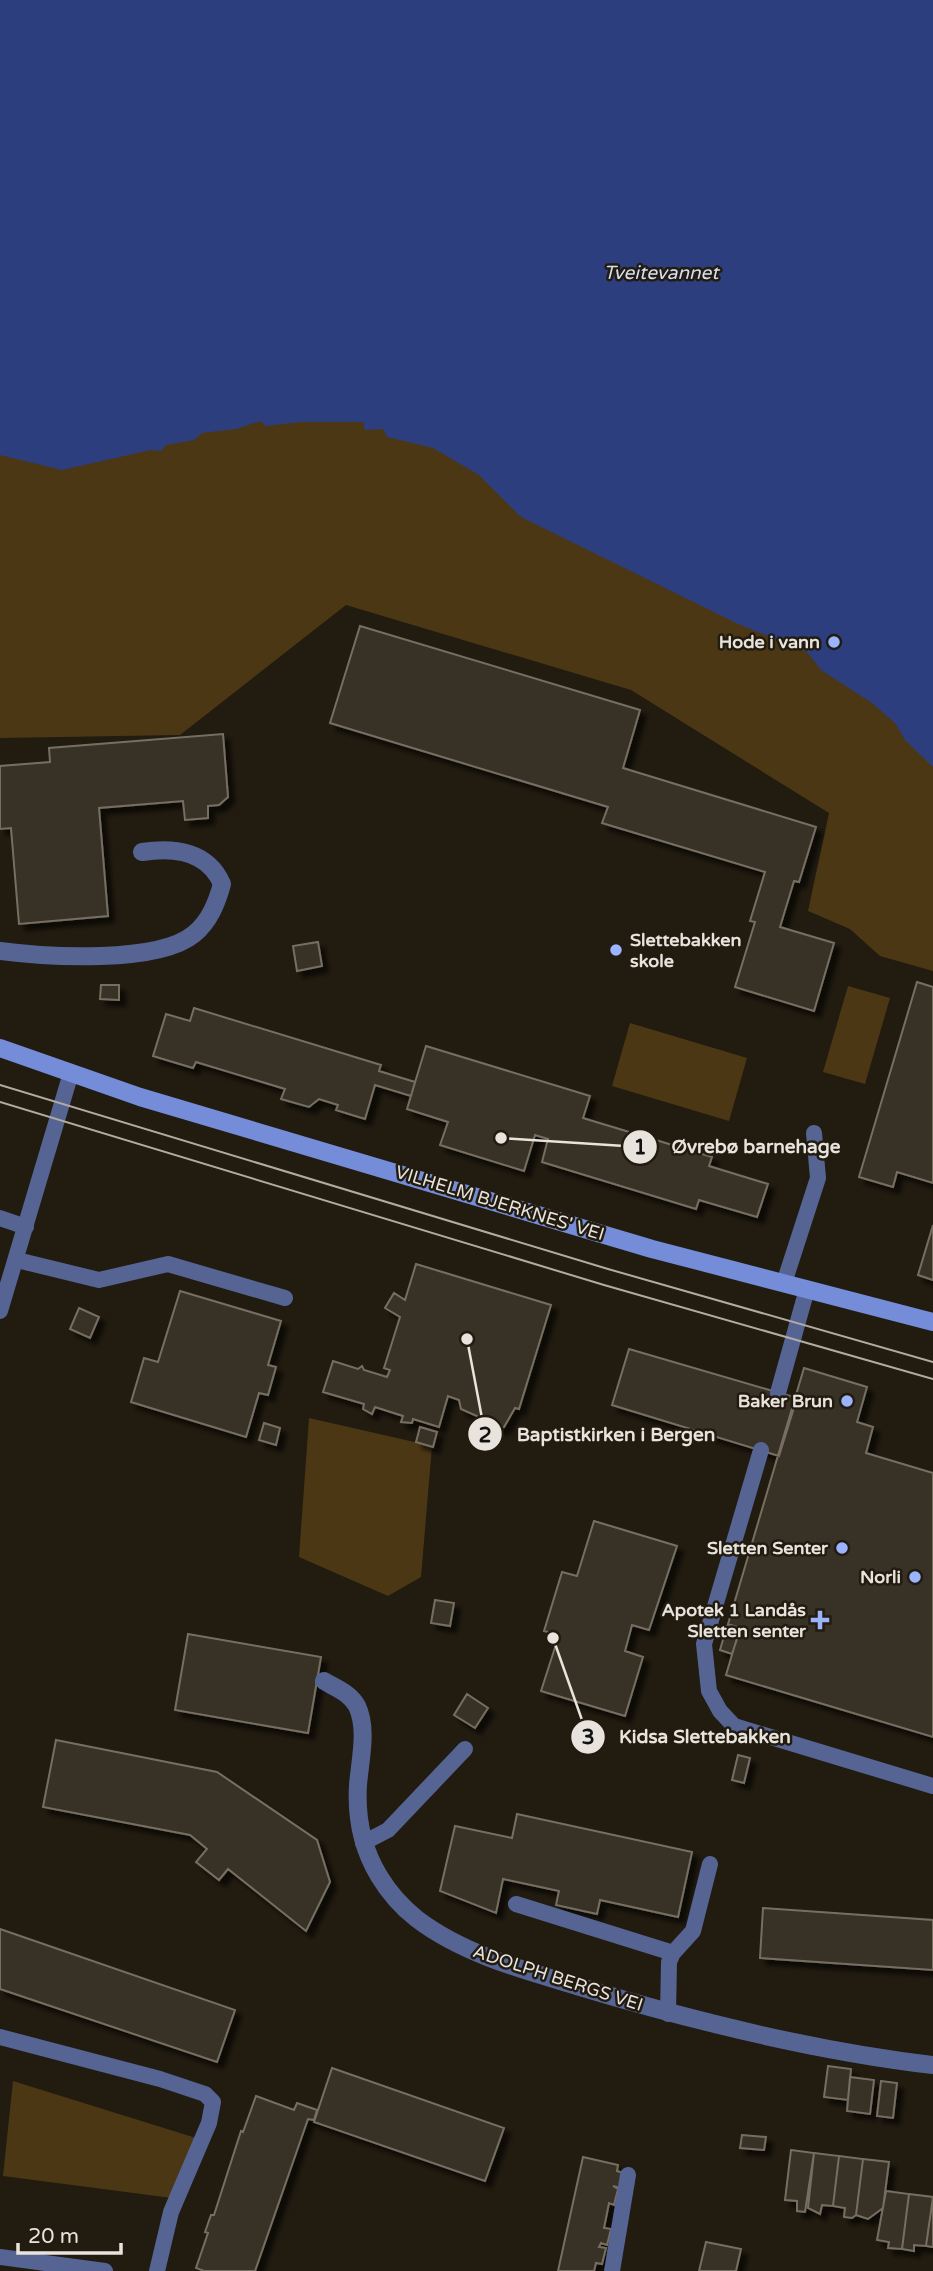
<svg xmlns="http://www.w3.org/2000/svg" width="933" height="2271" font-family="'Varela Round',sans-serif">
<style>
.green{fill:#4c3715}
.water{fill:#2d3e7e}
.building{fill:#373025;stroke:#776e62;stroke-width:2;filter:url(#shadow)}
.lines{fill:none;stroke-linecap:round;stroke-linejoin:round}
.service{stroke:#556493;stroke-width:16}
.minor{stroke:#556493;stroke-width:18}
.secondary{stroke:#758dd8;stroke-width:18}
.tram{stroke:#b1aba3;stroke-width:2}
.poi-dot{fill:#9cb4fd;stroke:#211b10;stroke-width:2.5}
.labels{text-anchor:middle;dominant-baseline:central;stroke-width:5;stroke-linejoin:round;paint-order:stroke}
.poi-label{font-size:18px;font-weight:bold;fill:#e8e3dc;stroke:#211b10;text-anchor:end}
.street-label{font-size:18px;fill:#e8e3dc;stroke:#211b10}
.water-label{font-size:19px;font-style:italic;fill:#d7def2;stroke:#211b10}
.leader{fill:none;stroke:#e8e3dc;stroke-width:2.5}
.callout-dot{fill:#e8e3dc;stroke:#211b10;stroke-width:2.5}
.mark-label{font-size:21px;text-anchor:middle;font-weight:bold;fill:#111}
.callout-label{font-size:19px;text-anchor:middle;font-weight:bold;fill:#e8e3dc;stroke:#211b10;stroke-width:5;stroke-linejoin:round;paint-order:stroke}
</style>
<defs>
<filter id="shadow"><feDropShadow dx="6" dy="6" stdDeviation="2" flood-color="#0009"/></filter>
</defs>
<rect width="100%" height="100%" fill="#211b10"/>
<path class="green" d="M0 0H933V971L880 956 850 929 808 911 829 813 631 690 346 605 180 735 0 738Z
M848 986 890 998 865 1084 823 1072Z
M630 1023 747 1058 729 1121 612 1086Z
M309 1418 432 1446 421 1577 388 1596 299 1557Z
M13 2081 196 2138 172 2198 3 2176Z"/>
<path class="water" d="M0 0H933V767L905 740 895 723 872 703 821 670 807 652 736 623 521 517 479 475 433 448 387 437 383 429 365 430 363 422H301L265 426 261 421 236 429 202 433 194 440 166 445 161 451 151 450 62 470 0 455Z"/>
<path class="building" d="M360 626 640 710 623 768 816 827 799 882 794 881 780 927 834 943 814 1011 735 987 755 922 750 921 765 872 602 823 608 807 330 723Z
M223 734 228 797 219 805 208 806V818L185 820 183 801 99 808 108 916 19 924 11 828 0 829V766L50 762 49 748Z
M318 942 322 966 297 971 293 946Z
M917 982 933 987V1183L897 1172 893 1187 859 1177Z
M101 985H119V1000L100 999Z
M194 1008 381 1065 379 1071 415 1082 411 1096 375 1085 365 1119 336 1110 338 1105 319 1099 309 1107 281 1099 285 1089 196 1062 193 1068 153 1056 166 1014 190 1021Z
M426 1046 590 1096 583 1118 712 1157 709 1166 768 1184 757 1217 699 1200 696 1209 542 1162 548 1139 535 1135 524 1171 440 1145 448 1122 407 1109Z
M933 1225V1280L918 1275Z
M416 1264 551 1305 519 1409 515 1408 504 1427 495 1429 486 1426 477 1416 461 1409 459 1400 448 1396 439 1427 413 1419 412 1423 401 1422 403 1416 375 1407 372 1414 363 1409 364 1404 323 1392 333 1361 358 1369 362 1366 364 1370 387 1377 390 1370 384 1368 400 1317 385 1308 394 1293 405 1300Z
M180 1291 281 1321 268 1365 276 1367 268 1395 259 1393 246 1437 131 1402 144 1358 158 1362Z
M79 1308 99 1317 90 1338 70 1329Z
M629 1349 797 1398 779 1456 612 1405Z
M804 1368 867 1387 857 1422 873 1427 866 1453 933 1473V1737L726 1675 740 1628 728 1624Z
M264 1423 280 1428 276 1445 259 1440Z
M420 1427 437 1432 433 1447 416 1442Z
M594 1521 677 1546 649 1630 632 1625 625 1651 643 1657 625 1716 541 1691 559 1635 544 1631 562 1572 577 1576Z
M435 1600 454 1603 450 1626 431 1623Z
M727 1626 740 1630 732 1654 720 1650Z
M188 1634 321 1657 308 1733 175 1710Z
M467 1694 488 1708 475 1728 454 1715Z
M56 1740 217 1772 317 1840 330 1882 306 1931 228 1869 219 1880 196 1862 207 1849 190 1835 43 1807Z
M738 1755 750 1758 744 1783 732 1780Z
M517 1814 692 1852 678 1917 600 1900 597 1914 556 1905 559 1891 503 1879 496 1913 440 1891 455 1826 512 1838Z
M763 1908 933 1920V1970L760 1958Z
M0 1929 235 2010 217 2062 0 1989Z
M828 2066 851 2069 848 2100 824 2097Z
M332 2068 504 2128 485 2181 314 2122Z
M850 2077 874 2080 870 2114 847 2111Z
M881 2081 897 2083 893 2118 877 2116Z
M256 2096 294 2110 297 2103 317 2110 314 2120 308 2119 255 2271H204L196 2268 208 2233 205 2232 211 2215H214L241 2131 243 2132Z
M742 2135 766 2137 764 2150 740 2148Z
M791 2150 814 2153 805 2212 797 2211V2201L785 2200Z
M814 2153 839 2156 833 2206 822 2205 820 2214 808 2208Z
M839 2156 863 2159 856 2215 852 2218 844 2217 845 2208 833 2206Z
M583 2157 618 2165 617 2171 623 2173 620 2188 613 2186 618 2189 614 2205 609 2203 604 2228 611 2229 607 2245 601 2243 599 2247 606 2248 602 2264 596 2263 594 2271H558Z
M863 2159 889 2162 883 2208 868 2219 856 2215Z
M886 2191 909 2194 902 2249 888 2248 889 2242 877 2240Z
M909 2194 933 2197 926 2246 914 2245V2251L902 2249Z
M933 2197V2247L926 2246Z
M706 2242 741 2249 736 2271H699Z"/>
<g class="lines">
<path class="service" d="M0 1218 26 1227
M17 1260 99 1280 168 1264 285 1298
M784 1283 818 1178 814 1133
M0 1311 71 1073
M778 1393 807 1289
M761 1450 704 1644 709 1691 720 1711 734 1726 933 1786
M363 1843 388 1830 465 1749
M516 1904 673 1953
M668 2014 669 1962 673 1953 693 1931 710 1864
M0 2037 160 2079 205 2094 213 2102 209 2123 171 2212 157 2271
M0 2257 105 2271
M612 2271 628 2175"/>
<path class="minor" d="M0 951C46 957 158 964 194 934 210 921 217 902 222 884 208 851 174 847 142 852
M324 1681C336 1688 350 1693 357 1706 368 1729 360 1760 358 1785 356 1817 362 1848 379 1876 388 1891 403 1908 417 1919 463 1954 523 1970 577 1986 693 2021 812 2051 933 2065"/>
<path class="secondary" d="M0 1048 140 1097 652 1249 933 1322"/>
<path class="tram" d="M0 1085 608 1269 933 1362
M0 1102 604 1285 933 1379"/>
</g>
<g class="poi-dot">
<circle cx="834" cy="642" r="7"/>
<circle cx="616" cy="950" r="7"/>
<circle cx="847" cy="1401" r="7"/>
<circle cx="842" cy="1548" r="7"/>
<circle cx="915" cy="1577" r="7"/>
<path d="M816.5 1609.5h7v7h7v7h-7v7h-7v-7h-7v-7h7z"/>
</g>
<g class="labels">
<g class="poi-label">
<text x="820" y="642">Hode i vann</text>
<text x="630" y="940" text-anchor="start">Slettebakken<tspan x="630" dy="21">skole</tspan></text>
<text x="833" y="1401">Baker Brun</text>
<text x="828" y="1548">Sletten Senter</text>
<text x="901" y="1577">Norli</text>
<text x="806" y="1610">Apotek 1 Landås<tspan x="806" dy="21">Sletten senter</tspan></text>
</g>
<g class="street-label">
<text transform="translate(500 1203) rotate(17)">VILHELM BJERKNES' VEI</text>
<text transform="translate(558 1978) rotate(18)">ADOLPH BERGS VEI</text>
</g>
<g class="water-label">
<text x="661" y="273">Tveitevannet</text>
</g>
</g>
<path class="leader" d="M501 1138L640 1147M467 1339L485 1434M553 1638L588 1737"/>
<g class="callout-dot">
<circle cx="501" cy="1138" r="7"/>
<circle cx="467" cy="1339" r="7"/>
<circle cx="553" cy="1638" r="7"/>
<circle cx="640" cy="1147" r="18"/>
<circle cx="485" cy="1434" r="18"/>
<circle cx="588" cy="1737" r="18"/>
</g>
<g class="mark-label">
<text x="640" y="1154">1</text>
<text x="485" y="1442">2</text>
<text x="588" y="1744">3</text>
</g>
<g class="callout-label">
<text x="756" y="1153">Øvrebø barnehage</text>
<text x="616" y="1441">Baptistkirken i Bergen</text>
<text x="705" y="1743">Kidsa Slettebakken</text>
</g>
<path d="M18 2243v10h103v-10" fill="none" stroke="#e8e3dc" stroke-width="3.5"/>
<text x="28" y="2243" font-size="21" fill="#e8e3dc" stroke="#211b10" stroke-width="5" paint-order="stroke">20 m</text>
</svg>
